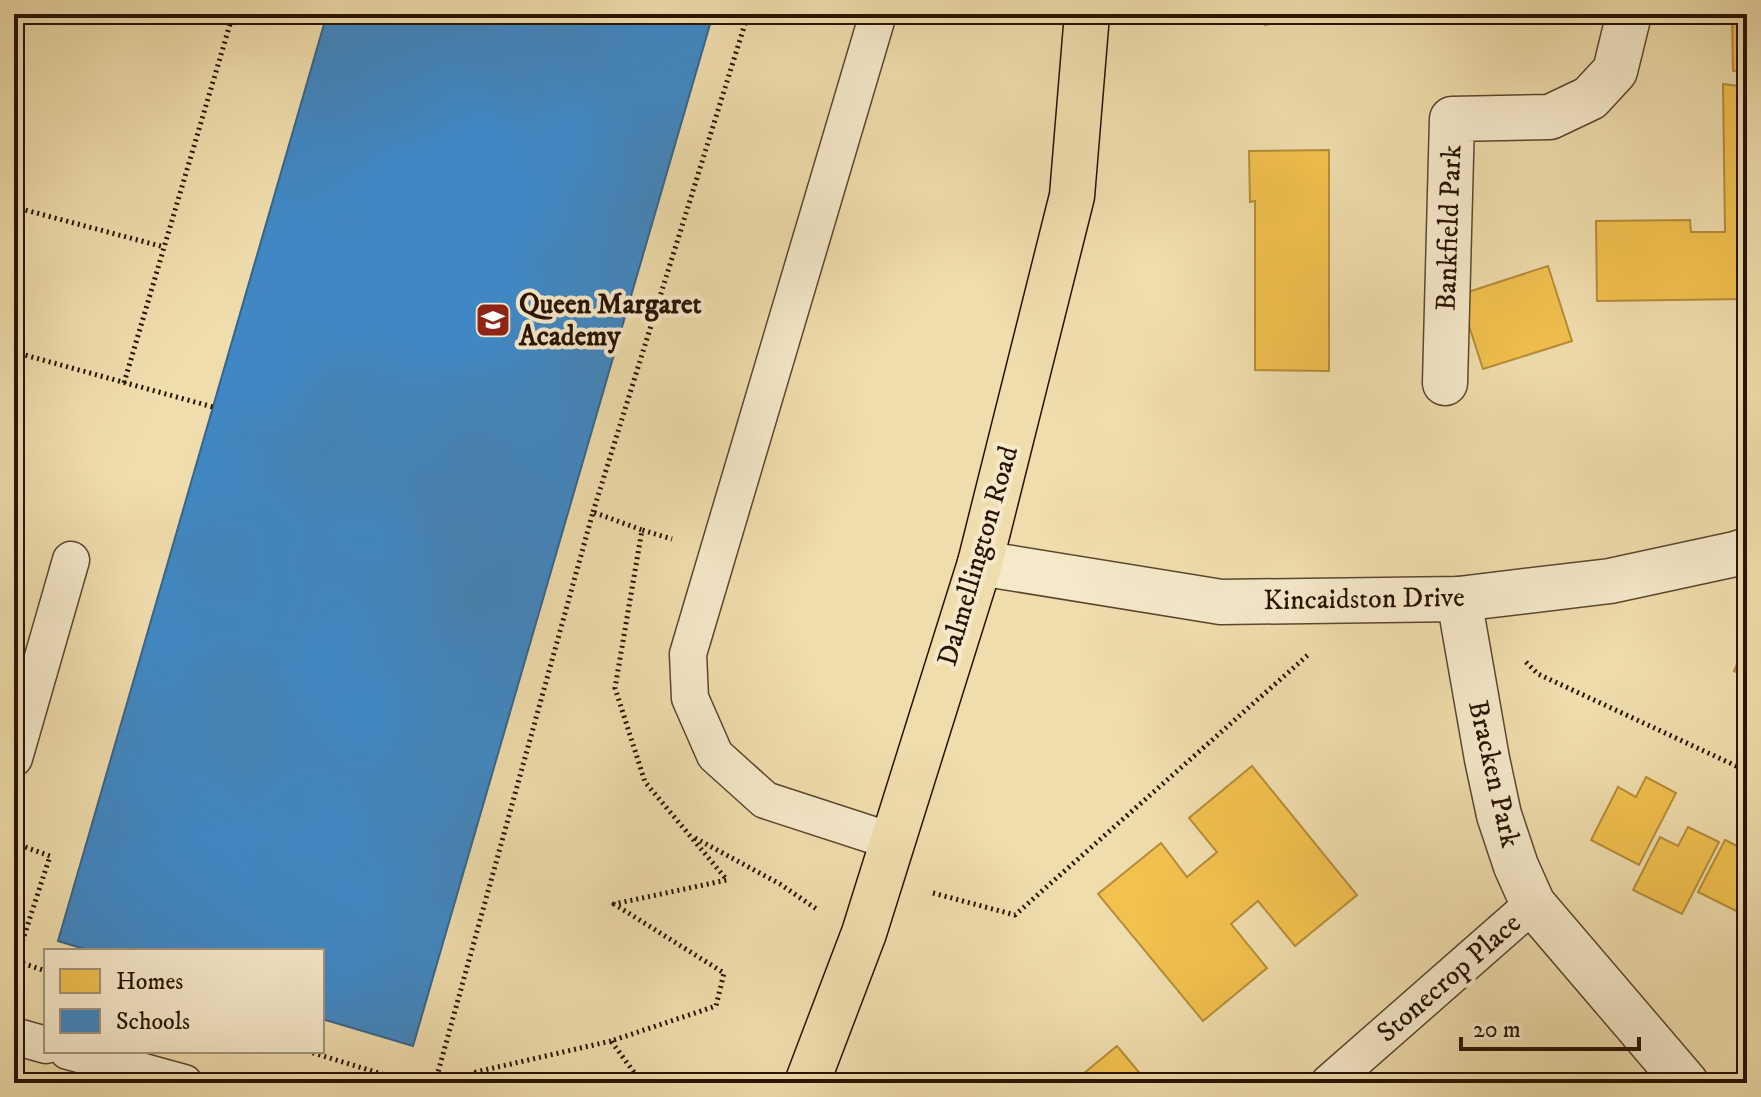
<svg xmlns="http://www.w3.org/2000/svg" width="1761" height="1097" font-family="'IM FELL DW Pica',serif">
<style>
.homes{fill:#f2c14e;stroke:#b68d38;stroke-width:2}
.schools{fill:#3f88c5;stroke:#38658b;stroke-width:2}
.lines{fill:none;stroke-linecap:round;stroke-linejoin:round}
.service-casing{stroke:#5b462e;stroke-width:39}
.minor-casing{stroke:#5b462e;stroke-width:47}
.tertiary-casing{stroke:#5b462e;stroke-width:47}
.primary-casing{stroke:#291304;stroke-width:47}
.path{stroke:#291304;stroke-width:5;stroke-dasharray:2 4;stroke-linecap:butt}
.service{stroke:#f5e9ca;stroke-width:36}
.minor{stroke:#f5e9ca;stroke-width:44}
.tertiary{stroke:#f5e9ca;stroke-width:44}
.primary{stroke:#f0ddad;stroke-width:44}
.labels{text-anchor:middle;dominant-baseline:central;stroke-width:8;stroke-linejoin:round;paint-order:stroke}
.street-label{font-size:28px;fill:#291304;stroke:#f5e9ca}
.poi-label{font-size:28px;font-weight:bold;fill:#291304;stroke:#f5e9ca;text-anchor:start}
</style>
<rect width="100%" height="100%" fill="#f0ddad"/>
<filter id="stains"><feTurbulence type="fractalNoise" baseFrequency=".0025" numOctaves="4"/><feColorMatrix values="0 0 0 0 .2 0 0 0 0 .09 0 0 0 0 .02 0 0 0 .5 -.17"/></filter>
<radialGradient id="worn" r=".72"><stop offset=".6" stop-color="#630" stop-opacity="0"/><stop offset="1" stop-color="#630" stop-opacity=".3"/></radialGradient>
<path class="homes" d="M1263 14H1320L1265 25Z
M1732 14H1747V70L1733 71Z
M1723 84 1747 87V299L1597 301 1596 221 1690 220 1691 232H1725Z
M1329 150V371L1255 370V201L1250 202 1249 151Z
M1548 266 1572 341 1483 369 1459 295Z
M1747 642V677L1734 671Z
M1252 766 1357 895 1295 946 1258 901 1231 924 1267 968 1203 1021 1098 894 1161 843 1187 877 1217 852 1189 818Z
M1646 777 1676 793 1639 865 1591 840 1618 787 1636 797Z
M1688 827 1719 842 1682 914 1633 890 1660 837 1678 846Z
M1725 840 1743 849 1747 840 1746 916 1698 892Z
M1117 1046 1148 1083H1072Z"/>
<path class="schools" d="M327 14H713L413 1046 322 1019V951H91L58 941Z"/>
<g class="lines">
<defs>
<path id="service" d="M878 14 688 654 690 698 715 755 765 800 894 842
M14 758 71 560
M14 1036 46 1045
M68 1051 184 1083
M1329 1083 1533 904"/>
<path id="minor" d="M1445 383 1452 119 1550 117 1590 98 1615 71 1629 14
M1459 599 1487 759 1499 815 1516 866 1533 904 1686 1083"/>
<path id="tertiary" d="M980 563 1221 602 1459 599 1610 581 1735 554 1747 550"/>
<path id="primary" d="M807 1083 864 933 980 563 1072 196 1087 14"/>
</defs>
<use href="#service" class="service-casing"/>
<use href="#minor" class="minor-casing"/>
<use href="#tertiary" class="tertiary-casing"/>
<use href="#primary" class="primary-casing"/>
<path class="path" d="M14 207 164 247
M14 352 213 407
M124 383 233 14
M593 512 748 14
M1526 662 1538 674 1747 771
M695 838 780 884 818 910
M14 843 50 856 16 961 46 971
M933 893 1015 915 1309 654
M307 1051 411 1083
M435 1083 593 512 642 530
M460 1083 476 1072 611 1041
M639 1083 636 1075 611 1041 716 1006 724 973 614 904 727 880 645 782 615 688 642 530 672 539"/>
<use href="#service" class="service"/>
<use href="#minor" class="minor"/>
<use href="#tertiary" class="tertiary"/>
<use href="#primary" class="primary"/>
</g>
<defs>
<symbol id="school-square" viewBox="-11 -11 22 22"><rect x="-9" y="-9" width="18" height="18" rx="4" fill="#8f2418" stroke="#f5e9ca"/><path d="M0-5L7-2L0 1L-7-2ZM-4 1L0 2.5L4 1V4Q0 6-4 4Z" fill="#fff"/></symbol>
</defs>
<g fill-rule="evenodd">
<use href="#school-square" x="473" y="300" width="40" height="40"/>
</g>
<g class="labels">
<g class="street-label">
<text transform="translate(1449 228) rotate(-88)">Bankfield Park</text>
<text transform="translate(978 556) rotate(-74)">Dalmellington Road</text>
<text transform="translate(1364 599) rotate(-1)">Kincaidston Drive</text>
<text transform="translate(1494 774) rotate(77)">Bracken Park</text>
<text transform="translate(1449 978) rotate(-41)">Stonecrop Place</text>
</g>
<g class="poi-label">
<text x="519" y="304">Queen Margaret<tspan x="519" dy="32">Academy</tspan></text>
</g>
</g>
<rect width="1761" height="1097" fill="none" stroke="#f0ddad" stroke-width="48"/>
<rect x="16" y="16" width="1729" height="1065" fill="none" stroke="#291304" stroke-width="4"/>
<rect x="24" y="24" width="1713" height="1049" fill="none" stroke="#291304" stroke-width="2"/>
<rect x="44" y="949" width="280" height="104" fill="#f5e9ca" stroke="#a3937b" stroke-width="2"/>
<rect x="60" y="969" width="40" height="24" fill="#f2c14e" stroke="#a3937b" stroke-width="2"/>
<text x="116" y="989" font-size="24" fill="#291304">Homes</text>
<rect x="60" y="1009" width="40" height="24" fill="#3f88c5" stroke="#a3937b" stroke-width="2"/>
<text x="116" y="1029" font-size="24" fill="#291304">Schools</text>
<path d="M1461 1037v12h178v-12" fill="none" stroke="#291304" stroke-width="4"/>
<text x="1473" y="1037" font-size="24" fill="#291304" stroke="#f5e9ca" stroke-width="6" paint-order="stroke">20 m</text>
<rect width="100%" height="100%" filter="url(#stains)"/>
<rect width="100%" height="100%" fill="url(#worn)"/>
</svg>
